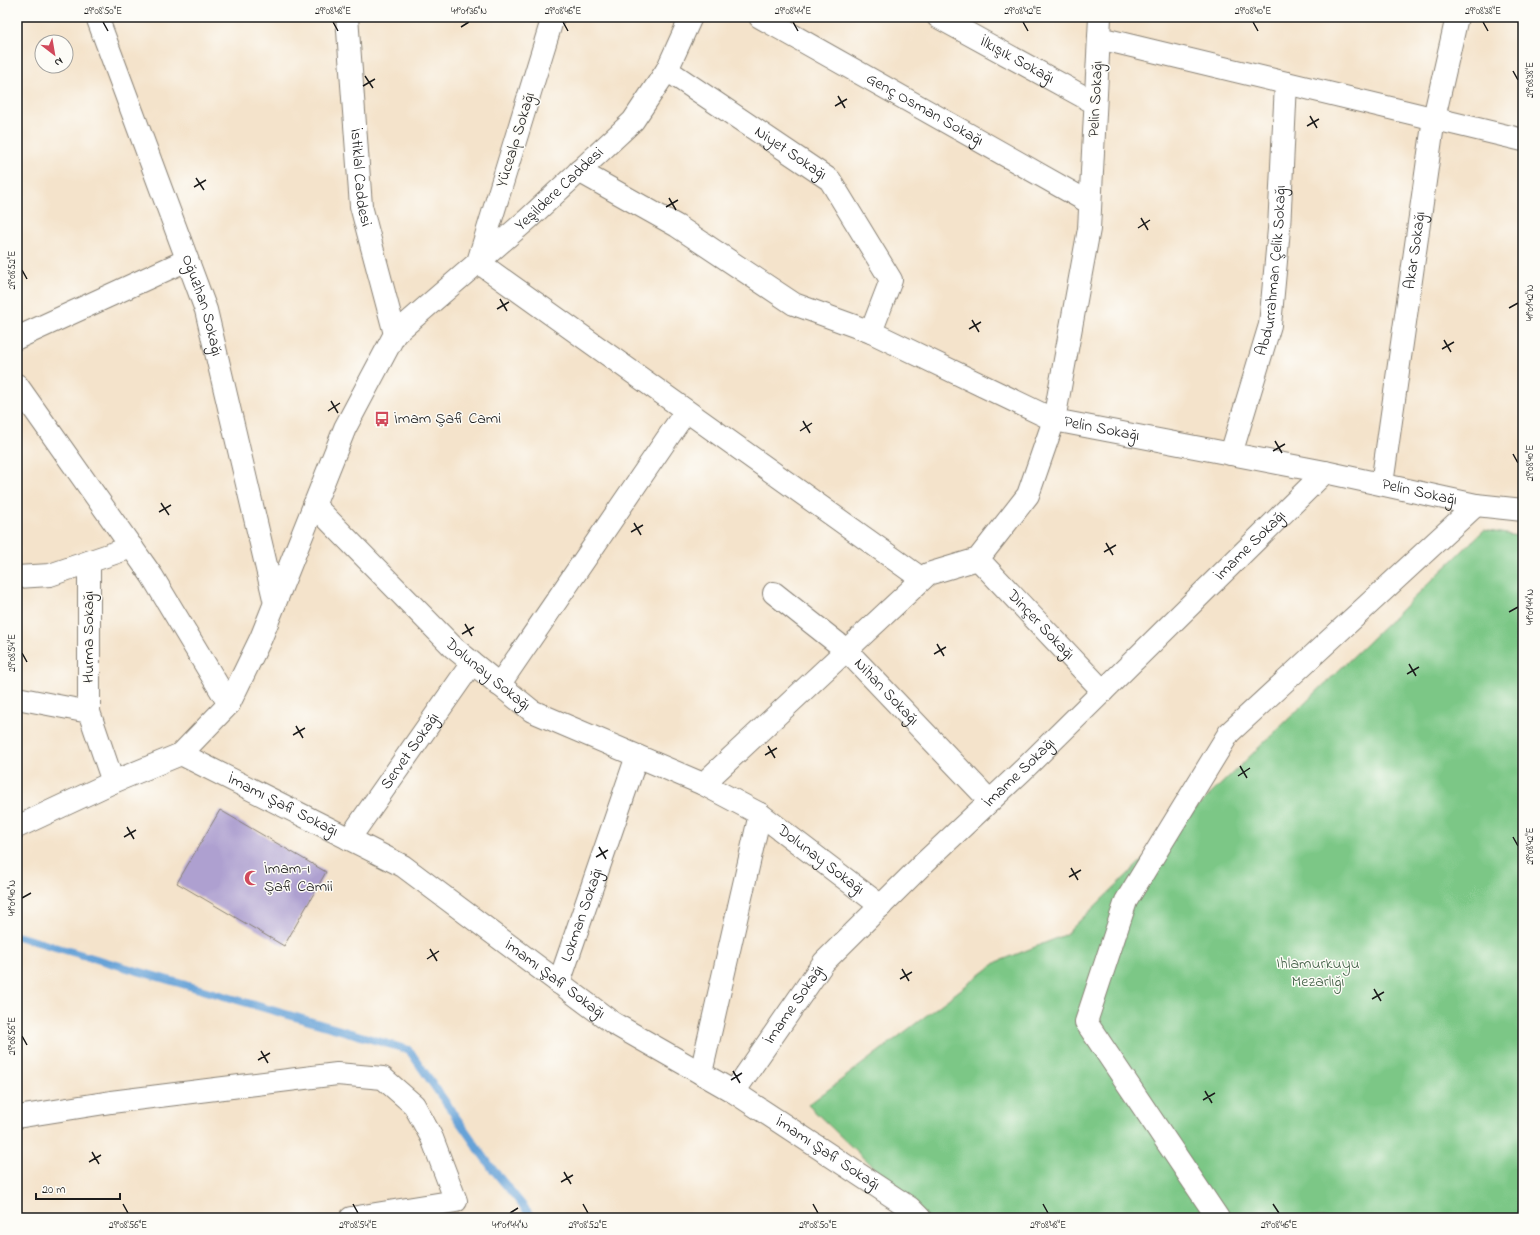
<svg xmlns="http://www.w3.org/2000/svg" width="1540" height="1235" font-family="'Indie Flower',sans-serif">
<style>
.green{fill:#7bc786;stroke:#4c7251}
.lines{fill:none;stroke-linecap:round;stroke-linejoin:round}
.stream{stroke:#66a2d7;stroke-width:8}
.building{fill:#aea0d0}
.minor-casing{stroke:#888074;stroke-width:24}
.minor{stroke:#fff;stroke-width:22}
.ticks{fill:none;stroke:#1c1c1c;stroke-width:1.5}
.labels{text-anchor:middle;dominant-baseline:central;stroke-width:3;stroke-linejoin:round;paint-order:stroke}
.street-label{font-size:16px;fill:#1c1c1c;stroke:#fdfcf7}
.poi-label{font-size:16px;fill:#1c1c1c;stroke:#fdfcf7;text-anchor:start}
.park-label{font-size:16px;fill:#426046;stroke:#fdfcf7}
.neatline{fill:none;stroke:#1c1c1c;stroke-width:1.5}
.ticks-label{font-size:10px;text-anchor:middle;fill:#1c1c1c}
</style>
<rect width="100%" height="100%" fill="#fdfcf7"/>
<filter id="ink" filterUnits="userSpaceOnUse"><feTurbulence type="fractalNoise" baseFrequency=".025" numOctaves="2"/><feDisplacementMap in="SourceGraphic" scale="8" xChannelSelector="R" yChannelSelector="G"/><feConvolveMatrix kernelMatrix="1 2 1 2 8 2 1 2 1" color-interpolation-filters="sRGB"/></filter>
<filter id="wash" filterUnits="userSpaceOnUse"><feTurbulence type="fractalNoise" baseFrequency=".012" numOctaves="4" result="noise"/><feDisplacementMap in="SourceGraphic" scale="16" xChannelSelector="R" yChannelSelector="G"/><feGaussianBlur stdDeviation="0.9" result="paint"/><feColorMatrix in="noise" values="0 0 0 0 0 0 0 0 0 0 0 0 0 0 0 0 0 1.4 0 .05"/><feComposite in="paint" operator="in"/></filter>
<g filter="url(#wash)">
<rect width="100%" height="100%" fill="#f4e3cb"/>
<path class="green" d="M1484 530 1523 537V1218H926L808 1105 997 962 1065 935Z"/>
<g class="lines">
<path class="stream" d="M17 936 409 1050 491 1167 533 1218"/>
</g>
<g id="blocks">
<path class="building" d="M220 810 326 872 284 946 177 883Z"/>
</g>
</g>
<g filter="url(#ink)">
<use href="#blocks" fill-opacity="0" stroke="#888074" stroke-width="1"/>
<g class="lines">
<defs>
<g id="minor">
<path id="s1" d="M97 17 206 310 275 603"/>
<path id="s2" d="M347 17 361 206 395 334"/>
<path d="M553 17 478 262 922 579"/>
<path id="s3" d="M760 17 1090 203"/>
<path id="s4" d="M938 17 1095 103"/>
<path id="s5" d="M1100 17 1089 229 1054 420 1325 472 1476 505 1523 510"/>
<path d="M1099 38 1523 140"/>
<path id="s6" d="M667 70 830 180 891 280 871 332"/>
<path d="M579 171 677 226 794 304 871 332 1054 420 1028 495 978 559 928 574 703 784 760 814 701 1073"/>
<path d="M17 338 187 260"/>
<path d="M17 385 152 576 229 704"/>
<path id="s7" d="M1231 454 1270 325 1279 229 1286 83"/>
<path id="s8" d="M1382 484 1434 118 1457 17"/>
<path id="s9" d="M314 505 454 648 532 711 703 784"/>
<path id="s10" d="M978 559 1103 691"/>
<path d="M17 577 50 575 132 547"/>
<path id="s11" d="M774 593 846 650 990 801"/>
<path d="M499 685 686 411"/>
<path d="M17 698 89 712 113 782"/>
<path d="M89 712V562"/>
<path id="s12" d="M181 754 403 866 613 1023 734 1092 910 1208 920 1218"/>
<path id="s13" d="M760 814 881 906"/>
<path id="s14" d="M17 827 113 782 181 754 229 704 261 638 345 428 395 334 528 219 633 121 667 70 691 17"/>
<path id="s15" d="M349 839 472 663"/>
<path id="s16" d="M559 983 637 756"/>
<path id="s17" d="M734 1092 824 962 924 863 1023 770 1325 472"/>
<path d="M17 1117 111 1102 337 1074 383 1078 414 1105 432 1138 456 1201 351 1218"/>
<path d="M1218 1218 1086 1022 1126 901 1229 733 1476 505"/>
</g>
</defs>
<use href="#minor" class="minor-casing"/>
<use href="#minor" class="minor"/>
</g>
</g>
<path class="ticks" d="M103 22 108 31M333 22 338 31M563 22 568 31M793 22 798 31M1023 22 1028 31M1253 22 1258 31M1483 22 1488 31M461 27 469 22M1513 71 1518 80M365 76 373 88M363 86 375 79M838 96 845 108M835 106 847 99M1310 116 1317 128M1307 126 1319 119M196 178 204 190M194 187 206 180M669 198 676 210M666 207 678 200M1141 218 1148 230M1138 228 1150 220M22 270 27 279M500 299 507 311M1509 308 1518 303M497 309 509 302M972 320 979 332M969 329 981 322M1444 340 1451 352M1442 349 1454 342M331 401 338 413M328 411 340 403M803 421 810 433M800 431 812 423M1275 441 1282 453M1273 451 1285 444M1513 454 1518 463M161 503 169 515M159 512 171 505M634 523 641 535M631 532 643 525M1106 543 1113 555M1104 552 1116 545M1509 612 1518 607M465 624 472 636M462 634 474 627M937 644 944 656M22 653 27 662M934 654 946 647M1409 664 1416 676M1407 674 1419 667M296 726 303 738M293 735 305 728M768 746 775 758M765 755 777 748M1240 766 1247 778M1238 776 1250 768M127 827 134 839M124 837 136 830M1513 837 1518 846M599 847 606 859M596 857 608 850M1071 868 1078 880M1069 877 1081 870M22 898 31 893M430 949 437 961M427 959 439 951M902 969 909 981M900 979 912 972M1374 989 1381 1001M1372 999 1384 992M22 1036 27 1045M261 1051 268 1063M258 1060 270 1053M733 1071 740 1083M731 1080 742 1073M1205 1091 1212 1103M1203 1100 1215 1093M92 1152 99 1164M89 1162 101 1155M564 1172 571 1184M561 1182 573 1175M123 1204 128 1213M353 1204 358 1213M583 1204 588 1213M813 1204 818 1213M1043 1204 1048 1213M1273 1204 1279 1213M510 1213 518 1208"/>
<defs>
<symbol id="bus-bare" viewBox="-9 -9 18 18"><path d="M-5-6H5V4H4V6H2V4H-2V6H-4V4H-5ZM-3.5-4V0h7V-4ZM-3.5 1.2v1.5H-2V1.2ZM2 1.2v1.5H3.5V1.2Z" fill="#d1495b" stroke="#fdfcf7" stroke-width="2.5" paint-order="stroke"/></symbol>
<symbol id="mosque-bare" viewBox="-9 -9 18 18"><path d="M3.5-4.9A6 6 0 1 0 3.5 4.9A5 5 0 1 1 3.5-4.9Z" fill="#d1495b" stroke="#fdfcf7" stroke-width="2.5" paint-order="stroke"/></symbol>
</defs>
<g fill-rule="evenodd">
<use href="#bus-bare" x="371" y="408" width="22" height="22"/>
<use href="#mosque-bare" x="241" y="867" width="22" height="22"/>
</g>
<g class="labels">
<g class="street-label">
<text stroke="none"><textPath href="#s4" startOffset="90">İlkışık Sokağı</textPath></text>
<text transform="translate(1096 99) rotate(-87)">Pelin Sokağı</text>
<text stroke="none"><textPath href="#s3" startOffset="189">Genç Osman Sokağı</textPath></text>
<text transform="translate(516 140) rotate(-73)">Yücealp Sokağı</text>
<text stroke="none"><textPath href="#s6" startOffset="149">Niyet Sokağı</textPath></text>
<text stroke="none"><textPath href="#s2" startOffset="161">İstiklal Caddesi</textPath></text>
<text stroke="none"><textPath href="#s14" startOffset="874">Yeşildere Caddesi</textPath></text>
<text stroke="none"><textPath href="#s8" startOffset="236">Akar Sokağı</textPath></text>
<text stroke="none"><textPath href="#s7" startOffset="189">Abdurrahman Çelik Sokağı</textPath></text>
<text stroke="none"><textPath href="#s1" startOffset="307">Oğuzhan Sokağı</textPath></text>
<text stroke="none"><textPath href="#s5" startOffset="455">Pelin Sokağı</textPath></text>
<text stroke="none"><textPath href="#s5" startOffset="779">Pelin Sokağı</textPath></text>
<text stroke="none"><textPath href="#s17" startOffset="754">İmame Sokağı</textPath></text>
<text stroke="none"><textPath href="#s10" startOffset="91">Dinçer Sokağı</textPath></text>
<text transform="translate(89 637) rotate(-90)">Hurma Sokağı</text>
<text stroke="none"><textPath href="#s9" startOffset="243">Dolunay Sokağı</textPath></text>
<text stroke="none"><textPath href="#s11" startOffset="150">Nihan Sokağı</textPath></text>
<text stroke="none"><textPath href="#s15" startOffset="107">Servet Sokağı</textPath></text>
<text stroke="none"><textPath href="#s17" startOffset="430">İmame Sokağı</textPath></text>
<text stroke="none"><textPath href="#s12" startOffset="114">İmamı Şafi Sokağı</textPath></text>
<text stroke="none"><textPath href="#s13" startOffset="76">Dolunay Sokağı</textPath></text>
<text stroke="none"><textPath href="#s16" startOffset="72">Lokman Sokağı</textPath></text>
<text stroke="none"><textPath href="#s12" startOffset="438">İmamı Şafi Sokağı</textPath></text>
<text stroke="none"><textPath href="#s17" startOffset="106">İmame Sokağı</textPath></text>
<text stroke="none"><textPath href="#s12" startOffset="762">İmamı Şafi Sokağı</textPath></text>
</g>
<g class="poi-label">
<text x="394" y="419">İmam Şafi Cami</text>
<text x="264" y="869">İmam-ı<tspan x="264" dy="18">Şafi Camii</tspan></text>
</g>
<g class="park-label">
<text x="1318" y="964">Ihlamurkuyu<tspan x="1318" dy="18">Mezarlığı</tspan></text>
</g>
</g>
<rect width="1540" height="1235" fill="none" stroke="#fdfcf7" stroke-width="44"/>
<g transform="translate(54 54) rotate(149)"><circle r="19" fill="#fdfcf7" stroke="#a3a29f"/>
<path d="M0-3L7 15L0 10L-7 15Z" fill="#d1495b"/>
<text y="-6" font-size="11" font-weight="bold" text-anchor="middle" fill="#1c1c1c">N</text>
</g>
<path d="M36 1193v6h84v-6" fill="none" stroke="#1c1c1c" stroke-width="2"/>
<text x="42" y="1193" font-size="12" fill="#1c1c1c" stroke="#fdfcf7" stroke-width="3" paint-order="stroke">20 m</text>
<rect x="22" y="22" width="1496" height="1191" class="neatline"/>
<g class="ticks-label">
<text x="103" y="14">29°08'50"E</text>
<text x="333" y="14">29°08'48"E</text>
<text x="469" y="14">41°01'36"N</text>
<text x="563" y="14">29°08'46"E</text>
<text x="793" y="14">29°08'44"E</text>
<text x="1023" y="14">29°08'42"E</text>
<text x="1253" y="14">29°08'40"E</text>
<text x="1483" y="14">29°08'38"E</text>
<text transform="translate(1529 80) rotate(-90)" y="4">29°08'38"E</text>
<text transform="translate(11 270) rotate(-90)" y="4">29°08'52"E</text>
<text transform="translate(1529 303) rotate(-90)" y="4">41°01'42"N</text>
<text transform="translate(1529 463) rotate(-90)" y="4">29°08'40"E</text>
<text transform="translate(1529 607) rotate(-90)" y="4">41°01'44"N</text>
<text transform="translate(11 653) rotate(-90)" y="4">29°08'54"E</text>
<text transform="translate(1529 846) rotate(-90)" y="4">29°08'42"E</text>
<text transform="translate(11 898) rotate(-90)" y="4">41°01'40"N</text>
<text transform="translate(11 1036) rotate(-90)" y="4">29°08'56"E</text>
<text x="128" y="1228">29°08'56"E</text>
<text x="358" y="1228">29°08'54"E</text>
<text x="510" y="1228">41°01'44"N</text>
<text x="588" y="1228">29°08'52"E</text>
<text x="818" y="1228">29°08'50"E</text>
<text x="1048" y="1228">29°08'48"E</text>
<text x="1279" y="1228">29°08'46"E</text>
</g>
</svg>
